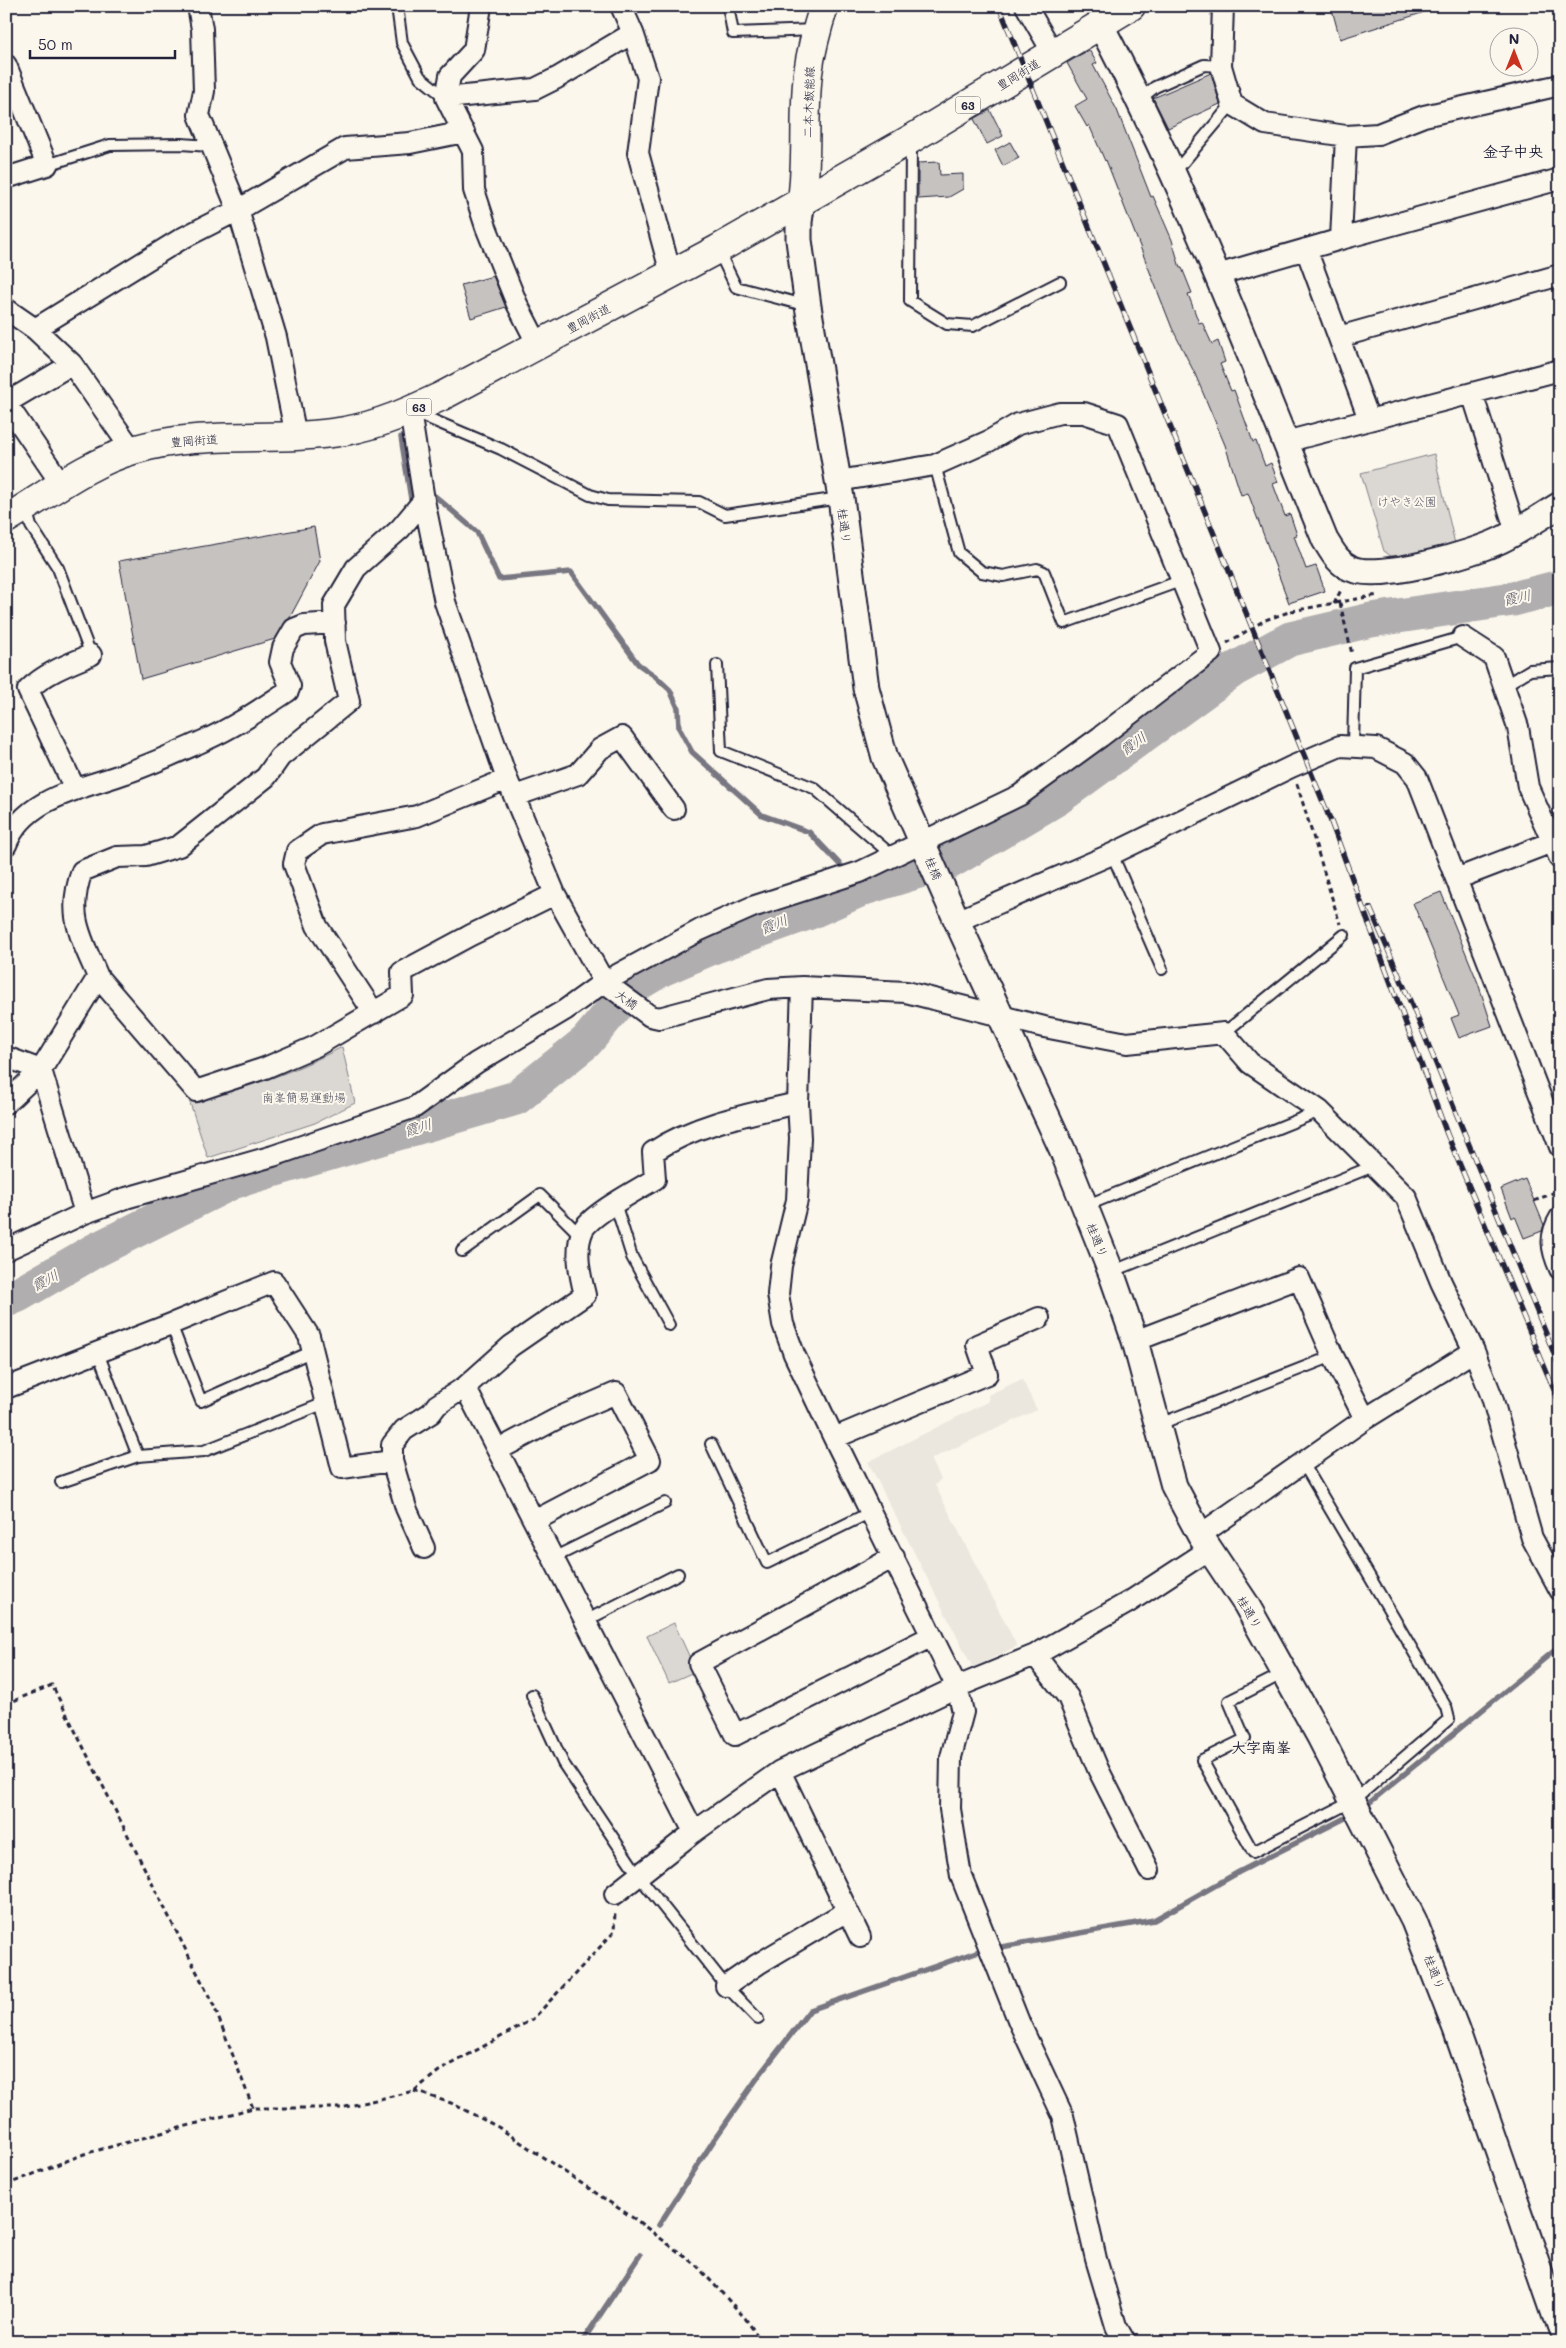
<svg xmlns="http://www.w3.org/2000/svg" width="1566" height="2348" font-family="Mali,'Klee One',sans-serif">
<style>
.built{fill:#ebe7df}
.green{fill:#dbd8d3;stroke:#7e7d87}
.lines{fill:none;stroke-linecap:round;stroke-linejoin:round}
.stream{stroke:#787681;stroke-width:5.5}
.river{stroke:#b1aeb0;stroke-width:35}
.building{fill:#c6c2c0;stroke:#22223b}
.service-casing{stroke:#22223b;stroke-width:14}
.minor-casing{stroke:#22223b;stroke-width:24}
.tertiary-casing{stroke:#22223b;stroke-width:29}
.secondary-casing{stroke:#22223b;stroke-width:31}
.primary-casing{stroke:#22223b;stroke-width:31}
.path{stroke:#22223b;stroke-width:3;stroke-dasharray:5 4;stroke-linecap:butt}
.service{stroke:#fbf7ec;stroke-width:10}
.minor{stroke:#fbf7ec;stroke-width:20}
.tertiary{stroke:#fbf7ec;stroke-width:25}
.secondary{stroke:#fbf7ec;stroke-width:28}
.primary{stroke:#fbf7ec;stroke-width:28}
.rail-casing{stroke:#22223b;stroke-width:5.5}
.rail{stroke:#fbf7ec;stroke-width:4;stroke-dasharray:11;stroke-linecap:butt}
.labels{text-anchor:middle;dominant-baseline:central;stroke-width:4;stroke-linejoin:round;paint-order:stroke}
.shield{fill:#fbf7ec;stroke:#636270;stroke-width:1}
.shield-label{font-size:11px;font-weight:bold;fill:#22223b}
.street-label{font-size:12px;fill:#22223b;stroke:#fbf7ec}
.park-label{font-size:12px;fill:#505061;stroke:#fbf7ec}
.water-label{font-size:14px;font-style:italic;fill:#545364;stroke:#fbf7ec}
.quarter-label{font-size:15px;font-weight:bold;fill:#22223b;stroke:#fbf7ec}
</style>
<rect width="100%" height="100%" fill="#fbf7ec"/>
<filter id="ink" filterUnits="userSpaceOnUse"><feTurbulence type="fractalNoise" baseFrequency=".02" numOctaves="2"/><feDisplacementMap in="SourceGraphic" scale="10" xChannelSelector="R" yChannelSelector="G"/><feConvolveMatrix kernelMatrix="1 2 1 2 8 2 1 2 1" color-interpolation-filters="sRGB"/></filter>
<g filter="url(#ink)">
<path class="built" d="M1022 1379 1037 1410 931 1459 941 1479 935 1485 1017 1646 973 1668 868 1462 989 1401 988 1395Z"/>
<path class="green" d="M1434 454 1455 544 1396 560 1384 551 1361 473Z
M342 1047 355 1103 315 1123 208 1158 189 1100C243 1091 294 1072 342 1047Z
M674 1623 696 1671 669 1683 647 1636Z"/>
<g class="lines">
<path class="stream" d="M401 437 411 499 435 496 477 532 499 579 571 572 638 664 655 676 670 690 678 708 679 728 692 752 762 815 809 832 847 872
M854 878 864 888
M1363 1808 1560 1646
M1001 1947 1154 1920 1239 1872 1353 1814
M659 2225 714 2140 761 2073 810 2010 979 1951
M582 2342 640 2255"/>
<path class="river" d="M6 1300 18 1295 94 1251 232 1182 516 1098 586 1042 632 987 662 969 715 946 810 912 864 888 951 861 1056 799 1233 670 1290 639 1371 620 1513 599 1560 587"/>
</g>
<path class="building" d="M1331 6H1431V10L1340 39Z
M1089 50 1097 63 1093 65 1117 110 1151 197 1153 196 1172 240 1180 268H1182L1192 293 1188 294 1199 323 1202 322 1212 344 1218 341 1225 362 1220 364 1231 391 1234 390 1253 442 1256 441 1265 466 1271 463 1278 482 1273 484 1285 516 1290 514 1297 535 1294 536 1306 569 1316 566 1325 591 1289 603 1248 493 1241 495 1225 445 1195 374 1172 328 1106 160 1105 161 1089 125 1087 127 1075 106 1087 99 1067 63Z
M1211 73 1220 104 1168 128 1153 98Z
M990 110 1003 136 987 144 974 119Z
M1010 142 1019 158 1003 166 995 150Z
M939 162 940 175 963 174V189L949 197 918 199V163Z
M493 276 506 307 471 318 461 285Z
M314 527 320 561 289 619 275 639 141 679 119 561Z
M1441 892 1478 983 1492 1026 1459 1038 1451 1018 1459 1015 1413 903Z
M1525 1179 1544 1225 1542 1231 1524 1238 1515 1216 1512 1218 1501 1189Z"/>
<g class="lines">
<defs>
<path id="service" d="M397 6 402 43 420 77 446 98
M728 6 733 33 815 30
M1140 99 1155 87 1204 65 1221 66
M911 143 910 301 947 324 973 326 1060 282
M47 165 110 145 181 144 210 146
M1175 172 1232 104
M718 250 736 287 808 306
M416 413 501 449 590 495 608 500 699 502 725 515 840 498
M935 465 959 553 982 572 1003 576 1037 569 1044 572 1064 623 1183 580
M26 508 31 526 58 568 91 655
M717 665 721 751 814 788 894 857
M1505 685 1530 670 1560 668
M1353 745 1355 668 1463 637
M1112 854 1162 969
M1224 1033 1344 935
M615 1203 632 1257 669 1325
M1085 1206 1320 1111
M462 1251 540 1195 582 1237
M1111 1272 1376 1165
M171 1324 201 1401 313 1351
M1157 1425 1333 1356
M711 1444 767 1563 871 1512
M138 1456 204 1451 325 1403
M61 1482 138 1456 98 1353
M553 1558 665 1503
M585 1621 678 1574
M1284 1673 1229 1701 1245 1739 1202 1760 1253 1852 1353 1801 1449 1719 1446 1707 1303 1463
M532 1695 563 1763 638 1875 726 1986 758 2019"/>
<path id="minor" d="M198 6 202 29 204 91 199 115 238 210 276 337 296 436
M481 6 474 50 450 76 446 98 473 151 474 190 486 227 517 304 538 345
M621 6 633 33 648 78 638 153 671 274
M1026 6 1053 53
M1223 6 1221 66 1232 104 1265 124 1346 136
M6 65 47 165 6 178
M446 98 535 89 557 78 633 33
M1341 239 1560 179
M1306 249 1369 419
M1217 275 1341 239 1346 136 1378 134 1424 116 1560 85
M6 309 35 329 181 239 238 210 345 148 410 143 464 132
M35 329 72 364 132 450
M1339 337 1560 275
M1472 393 1516 532
M410 411 424 500 445 602 507 779 555 894 604 982 650 1016 659 1018 768 989 802 987 906 992 1044 1027 1127 1043 1224 1033 1250 1063 1320 1111 1406 1197 1441 1282 1474 1351 1492 1397 1532 1538 1560 1590
M1285 442 1560 370
M62 485 6 403 72 364
M1463 637 1494 657 1518 727 1528 787 1560 859
M75 789 28 690C45 673 69 664 91 655
M515 796 578 774 600 749 622 737 674 809
M6 845C25 796 83 789 126 773 152 764 178 752 203 741 233 728 261 709 288 691L290 686 280 662 283 648 294 629 304 625 335 623
M1456 879 1560 839
M957 921 1112 854 1291 767 1340 746 1376 748 1405 763 1417 778 1560 1147
M98 977 196 1091 265 1068 316 1046 403 995 402 972 471 935 555 894
M802 987 798 1103 800 1138 797 1200 781 1266 778 1294 783 1324 794 1354 834 1438 957 1687 963 1712 951 1757 950 1809 961 1876 1019 2022 1063 2116 1096 2259 1116 2326 1125 2342
M374 1013 317 926 294 864 297 851 322 834 417 816 507 779
M6 1057 41 1070 98 977C81 937 66 915 82 871L117 857 146 856 179 846 266 777 280 757 349 701 335 641 334 605 356 568 400 529 424 500
M6 1103 41 1070 85 1213
M1560 1218C1549 1236 1551 1249 1560 1269
M6 1250 85 1213 126 1198 273 1156 415 1107 476 1063 565 1010 604 982 700 930 752 907 860 872 1020 795 1100 737 1211 652 1118 424 1084 413H1060L1018 424 989 441 935 465 838 481
M1135 1341 1299 1278 1333 1356 1365 1419
M465 1387 694 1832
M6 1388 171 1324 274 1282 309 1336 342 1468 392 1461V1445L404 1430 431 1413 437 1405 465 1387 511 1346 585 1295C580 1275 574 1250 583 1230 591 1214 639 1189 655 1179L653 1152C695 1124 749 1114 798 1103
M834 1438 987 1374 977 1345 1039 1318
M498 1450 560 1417 616 1393 650 1460 534 1521
M392 1461 406 1508 424 1548
M1200 1535 1365 1419 1474 1351
M894 1557 699 1663 735 1735 932 1636
M1035 1655 1068 1697 1098 1769 1149 1870
M780 1771 860 1937
M615 1894 694 1832 780 1771 957 1687 1035 1655 1129 1602 1210 1549
M726 1986 758 1964 847 1911"/>
<path id="tertiary" d="M1100 24C1188 190 1254 366 1325 540 1332 551 1337 562 1350 568 1377 582 1472 554 1501 540 1521 530 1540 517 1560 505
M802 200 799 222V240L808 306 841 498 866 688 885 758 957 921 1062 1149 1111 1272 1135 1341 1174 1486 1200 1535 1246 1604 1320 1737 1414 1921 1456 2029 1560 2329"/>
<path id="secondary" d="M802 200C808 158 803 115 808 73 811 50 817 28 824 6"/>
<path id="primary" d="M6 519C47 495 87 463 133 450 202 429 275 443 345 431 379 425 410 411 442 396L718 249 911 139 1131 6"/>
</defs>
<use href="#service" class="service-casing"/>
<use href="#minor" class="minor-casing"/>
<use href="#tertiary" class="tertiary-casing"/>
<use href="#secondary" class="secondary-casing"/>
<use href="#primary" class="primary-casing"/>
<path class="path" d="M1340 603 1352 654
M1334 604 1342 588
M1227 643 1265 620 1292 611 1378 595
M1297 784 1340 924
M1534 1201 1560 1190
M6 1704 52 1685 214 2006 253 2108
M414 2091 451 2103 498 2127 639 2222 697 2266 745 2318 762 2342
M6 2185 84 2154 253 2108H341L414 2091 439 2071 533 2019 614 1932 615 1912"/>
<use href="#service" class="service"/>
<use href="#minor" class="minor"/>
<use href="#tertiary" class="tertiary"/>
<use href="#secondary" class="secondary"/>
<use href="#primary" class="primary"/>
<defs>
<path id="rail" d="M999 6 1330 819 1447 1134 1560 1404
M1370 908 1417 1017 1560 1368"/>
</defs>
<use href="#rail" class="rail-casing"/>
<use href="#rail" class="rail"/>
</g>
</g>
<g class="labels">
<g class="shield">
<rect x="955.5" y="96.5" width="25" height="17" rx="4"/>
<rect x="406.5" y="398.5" width="25" height="17" rx="4"/>
</g>
<g class="shield-label">
<text x="968" y="105">63</text>
<text x="419" y="407">63</text>
</g>
<g class="street-label">
<text transform="translate(1018 74) rotate(-31)">豊岡街道</text>
<text transform="translate(808 102) rotate(-88)">二本木飯能線</text>
<text transform="translate(588 318) rotate(-28)">豊岡街道</text>
<text transform="translate(194 440) rotate(-4)">豊岡街道</text>
<text transform="translate(845 526) rotate(83)">桂通り</text>
<text transform="translate(934 868) rotate(67)">桂橋</text>
<text transform="translate(627 999) rotate(36)">大橋</text>
<text transform="translate(1098 1240) rotate(68)">桂通り</text>
<text transform="translate(1250 1612) rotate(59)">桂通り</text>
<text transform="translate(1435 1972) rotate(69)">桂通り</text>
</g>
<g class="park-label">
<text x="1407" y="501">けやき公園</text>
<text x="304" y="1097">南峯簡易運動場</text>
</g>
<g class="water-label">
<text transform="translate(1517 597) rotate(-12)">霞川</text>
<text transform="translate(1133 743) rotate(-36)">霞川</text>
<text transform="translate(774 924) rotate(-22)">霞川</text>
<text transform="translate(418 1127) rotate(-16)">霞川</text>
<text transform="translate(45 1280) rotate(-28)">霞川</text>
</g>
<g class="quarter-label">
<text x="1513" y="151">金子中央</text>
<text x="1261" y="1747">大字南峯</text>
</g>
</g>
<rect width="1566" height="2348" fill="none" stroke="#fbf7ec" stroke-width="25"/>
<rect x="12" y="12" width="1541" height="2323" fill="none" stroke="#22223b" stroke-width="2" filter="url(#ink)"/>
<g transform="translate(1514 52)"><circle r="24" fill="#fbf7ec" stroke="#a4a2a5"/>
<path d="M0-4L9 19L0 12L-9 19Z" fill="#c8321e"/>
<text y="-8" font-size="14" font-weight="bold" text-anchor="middle" fill="#22223b">N</text>
</g>
<path d="M30 50v8h145v-8" fill="none" stroke="#22223b" stroke-width="2.5"/>
<text x="38" y="50" font-size="15" fill="#22223b" stroke="#fbf7ec" stroke-width="4" paint-order="stroke">50 m</text>
</svg>
